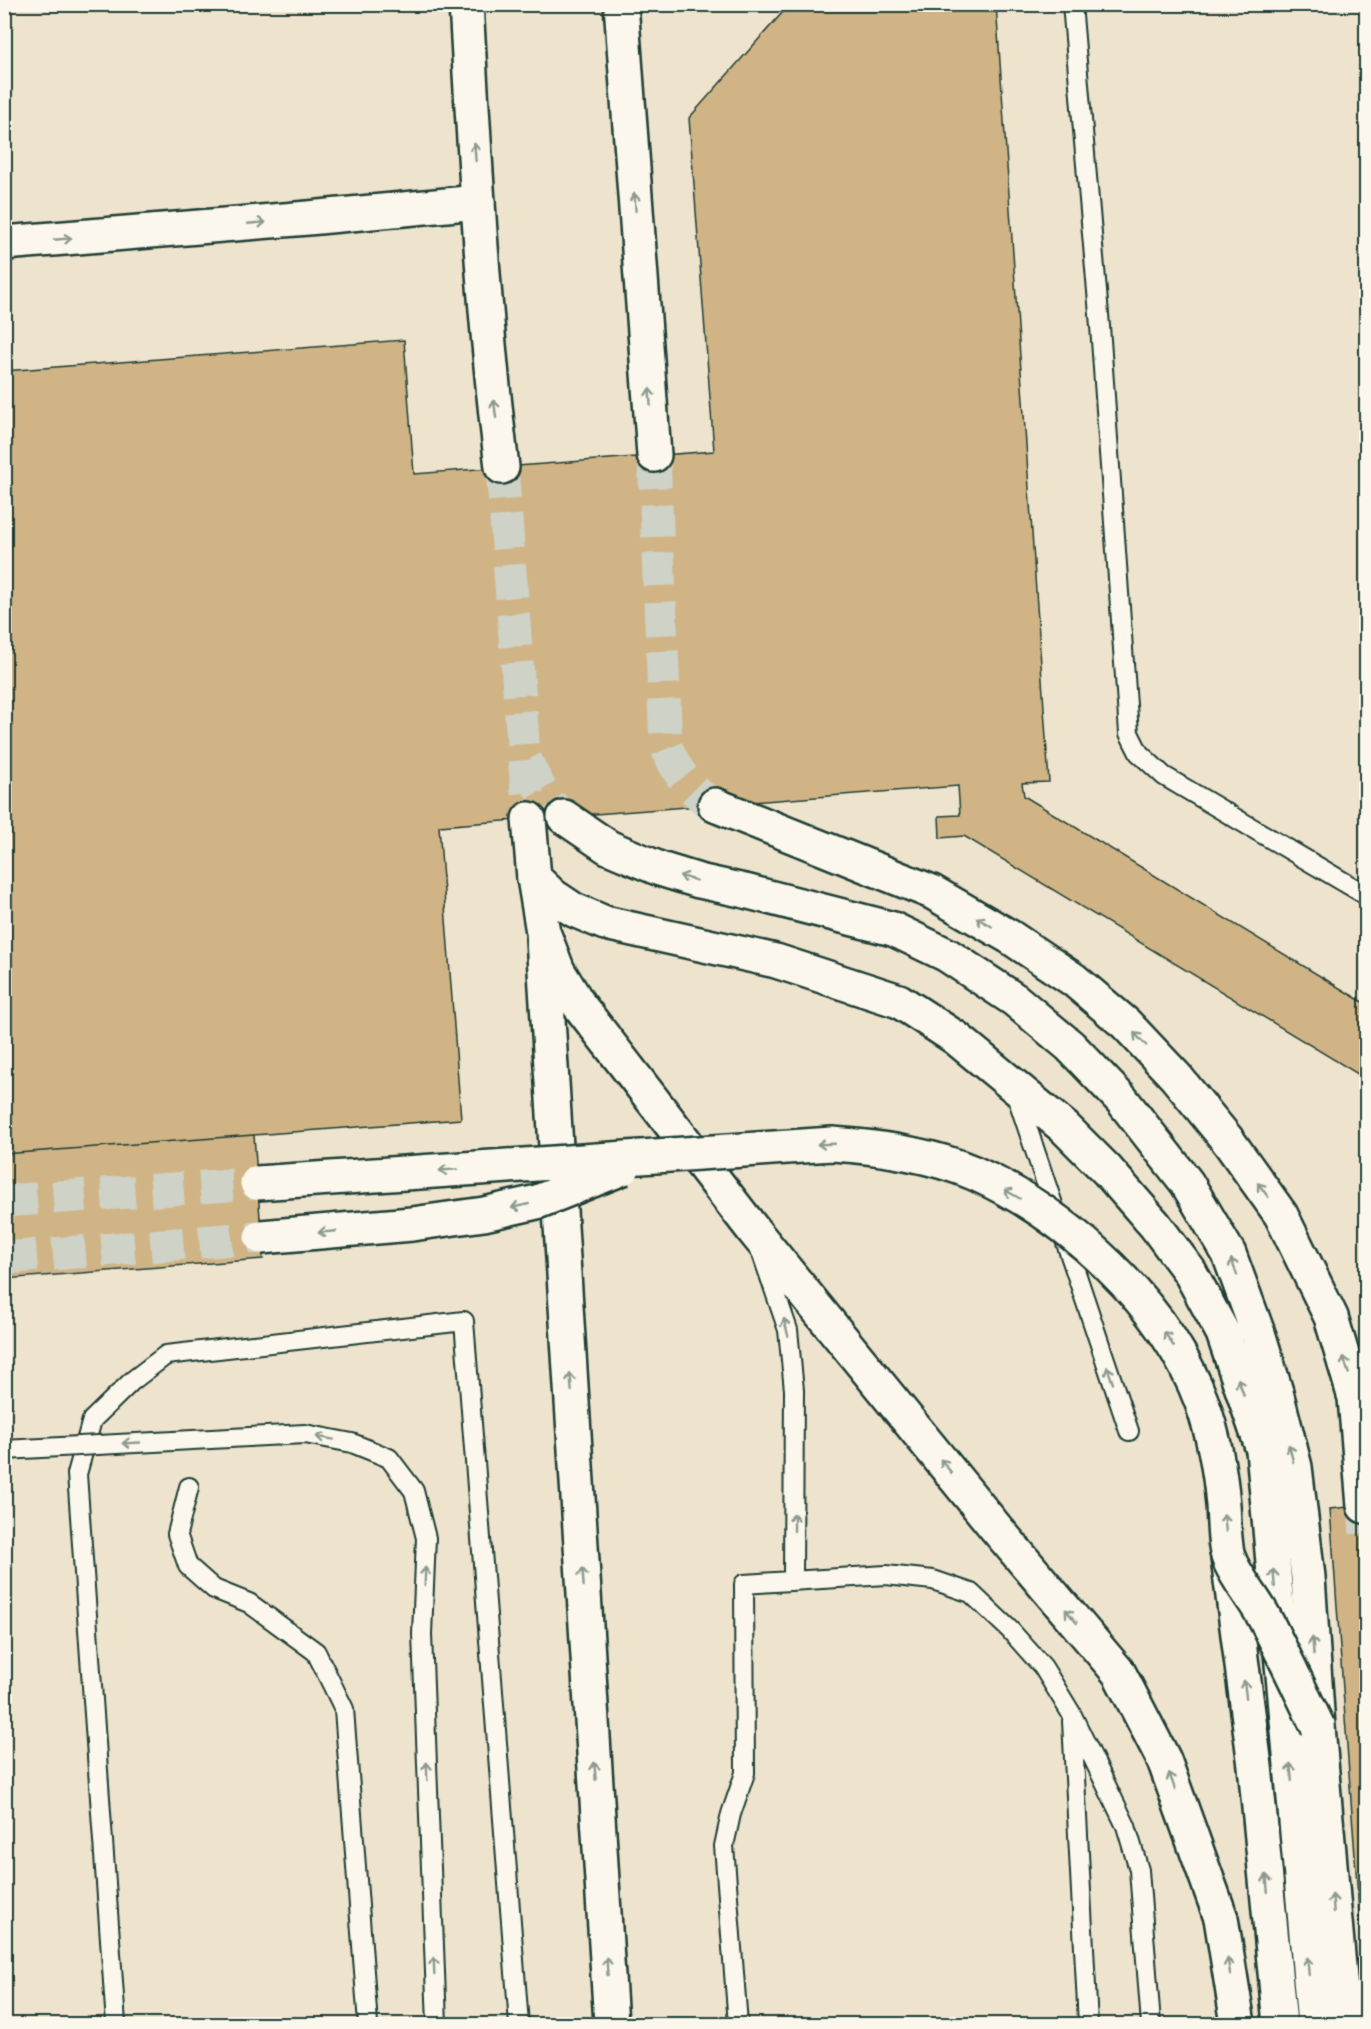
<svg xmlns="http://www.w3.org/2000/svg" width="1371" height="2029" font-family="'Playpen Sans',sans-serif">
<style>
.built{fill:#eee3cd}
.building{fill:#d0b485;stroke:#1f3d34;stroke-width:1.5}
.lines{fill:none;stroke-linecap:round;stroke-linejoin:round}
.tertiary-tunnel{stroke:#cfd2c7;stroke-width:33;stroke-dasharray:33 16;stroke-linecap:butt}
.trunk-tunnel{stroke:#cfd2c7;stroke-width:33;stroke-dasharray:33 16;stroke-linecap:butt}
.service-casing{stroke:#1f3d34;stroke-width:22}
.tertiary-casing{stroke:#1f3d34;stroke-width:38}
.trunk-casing{stroke:#1f3d34;stroke-width:38}
.service{stroke:#fbf7ec;stroke-width:18}
.tertiary{stroke:#fbf7ec;stroke-width:33}
.trunk{stroke:#fbf7ec;stroke-width:33}
.service-bridge-casing{stroke:#1f3d34;stroke-width:22;stroke-linecap:butt}
.tertiary-bridge-casing{stroke:#1f3d34;stroke-width:38;stroke-linecap:butt}
.service-bridge{stroke:#fbf7ec;stroke-width:18}
.tertiary-bridge{stroke:#fbf7ec;stroke-width:33}
.oneway{stroke:#8d9a90}
</style>
<rect width="100%" height="100%" fill="#fbf7ec"/>
<filter id="ink" filterUnits="userSpaceOnUse"><feTurbulence type="fractalNoise" baseFrequency=".0167" numOctaves="2"/><feDisplacementMap in="SourceGraphic" scale="12" xChannelSelector="R" yChannelSelector="G"/><feConvolveMatrix kernelMatrix="1 2 1 2 8 2 1 2 1" color-interpolation-filters="sRGB"/></filter>
<g filter="url(#ink)">
<path class="built" d="M5 5H1366V2024H5Z"/>
<path class="building" d="M790 4H996L1049 782 1022 783 1024 796 1366 1004V1079L964 836 940 838 939 816 960 815 958 786 439 826 461 1119 4 1154V371L404 340 414 474 714 451 689 118Z
M254 1135 263 1259 4 1279V1154Z
M1366 1505V2009L1330 1509Z"/>
<g class="lines">
<path class="tertiary-tunnel" d="M654 455 666 746C676 771 691 793 715 805
M526 761C537 782 545 803 564 817
M4 1201 257 1183
M4 1258 261 1237
M1364 1506 1366 1533"/>
<path class="trunk-tunnel" d="M502 467 529 819"/>
<defs>
<path id="service" d="M1072 4 1100 326 1129 733 1139 753 1164 776 1366 895
M1015 1091 1129 1431
M762 1254 788 1330 794 1390 793 1580
M189 1487 177 1534 188 1566 214 1589 249 1603 316 1652 344 1709 368 2024
M422 1634 437 2024
M1072 1721 1088 2024
M116 2024 77 1474 92 1420 132 1381 166 1355 464 1321 519 2024
M738 2024 724 1846 731 1814 745 1773 744 1584 886 1575 933 1580 971 1593 1010 1630 1043 1667 1071 1713 1126 1826 1139 1870 1151 2024"/>
<path id="tertiary" d="M621 4 654 455
M4 243 308 218 478 202
M715 805 932 892 1010 937 1074 980 1126 1024 1176 1077 1229 1142 1281 1215 1331 1317 1355 1398 1364 1506
M564 817 608 847 660 869 699 881 745 891 893 929 947 955 1015 1000 1070 1046 1122 1100 1187 1183 1229 1254 1259 1336 1276 1392 1295 1467 1308 1577 1318 1727 1344 2024
M534 878 553 896 574 910 605 923 776 961 899 1001 956 1038 1065 1128 1107 1170 1155 1225 1190 1272 1223 1333 1263 1450 1314 2024
M543 939 611 2024
M1228 1558 1255 1766 1280 2024"/>
<path id="trunk" d="M466 4C475 159 483 313 502 467
M529 819 534 878 543 932 558 971 579 1005 754 1231 996 1528 1119 1673 1164 1760 1221 1918 1238 2024"/>
</defs>
<use href="#service" class="service-casing"/>
<use href="#tertiary" class="tertiary-casing"/>
<use href="#trunk" class="trunk-casing"/>
<use href="#service" class="service"/>
<use href="#tertiary" class="tertiary"/>
<use href="#trunk" class="trunk"/>
<defs>
<path id="service-bridge" d="M4 1450 305 1434 352 1443 389 1458 414 1491 426 1538 422 1634"/>
<path id="tertiary-bridge" d="M257 1183 832 1144C880 1147 929 1154 974 1173 1068 1215 1166 1304 1202 1403 1214 1436 1220 1470 1223 1505 1224 1519 1224 1547 1229 1559 1235 1576 1255 1600 1264 1617 1283 1653 1300 1690 1318 1727
M261 1237 412 1224 484 1214 537 1202 623 1168"/>
</defs>
<use href="#service-bridge" class="service-bridge-casing"/>
<use href="#tertiary-bridge" class="tertiary-bridge-casing"/>
<use href="#service-bridge" class="service-bridge"/>
<use href="#tertiary-bridge" class="tertiary-bridge"/>
</g>
<defs><path id="oneway-shaft" d="M-6 0H5M1.5-3L5.5 0L1.5 3" fill="none" stroke-width="1.6" stroke-linecap="round" stroke-linejoin="round" transform="scale(1.5)"/></defs>
<g class="oneway">
<use href="#oneway-shaft" transform="translate(475 152) rotate(-94)"/>
<use href="#oneway-shaft" transform="translate(635 202) rotate(-94)"/>
<use href="#oneway-shaft" transform="translate(257 223) rotate(-5)"/>
<use href="#oneway-shaft" transform="translate(63 239) rotate(-5)"/>
<use href="#oneway-shaft" transform="translate(650 397) rotate(-94)"/>
<use href="#oneway-shaft" transform="translate(495 409) rotate(-97)"/>
<use href="#oneway-shaft" transform="translate(688 878) rotate(-163)"/>
<use href="#oneway-shaft" transform="translate(984 922) rotate(-150)"/>
<use href="#oneway-shaft" transform="translate(1140 1039) rotate(-134)"/>
<use href="#oneway-shaft" transform="translate(826 1144) rotate(178)"/>
<use href="#oneway-shaft" transform="translate(448 1170) rotate(176)"/>
<use href="#oneway-shaft" transform="translate(1263 1190) rotate(-126)"/>
<use href="#oneway-shaft" transform="translate(1012 1194) rotate(-150)"/>
<use href="#oneway-shaft" transform="translate(520 1206) rotate(167)"/>
<use href="#oneway-shaft" transform="translate(327 1232) rotate(175)"/>
<use href="#oneway-shaft" transform="translate(1234 1267) rotate(-110)"/>
<use href="#oneway-shaft" transform="translate(786 1327) rotate(-104)"/>
<use href="#oneway-shaft" transform="translate(1169 1339) rotate(-123)"/>
<use href="#oneway-shaft" transform="translate(1346 1365) rotate(-107)"/>
<use href="#oneway-shaft" transform="translate(1110 1375) rotate(-109)"/>
<use href="#oneway-shaft" transform="translate(571 1382) rotate(-94)"/>
<use href="#oneway-shaft" transform="translate(1241 1387) rotate(-109)"/>
<use href="#oneway-shaft" transform="translate(325 1438) rotate(-170)"/>
<use href="#oneway-shaft" transform="translate(131 1443) rotate(177)"/>
<use href="#oneway-shaft" transform="translate(1291 1453) rotate(-104)"/>
<use href="#oneway-shaft" transform="translate(946 1466) rotate(-129)"/>
<use href="#oneway-shaft" transform="translate(794 1522) rotate(-90)"/>
<use href="#oneway-shaft" transform="translate(1225 1523) rotate(-96)"/>
<use href="#oneway-shaft" transform="translate(425 1576) rotate(-88)"/>
<use href="#oneway-shaft" transform="translate(583 1577) rotate(-94)"/>
<use href="#oneway-shaft" transform="translate(1274 1578) rotate(-95)"/>
<use href="#oneway-shaft" transform="translate(1071 1616) rotate(-130)"/>
<use href="#oneway-shaft" transform="translate(1313 1646) rotate(-94)"/>
<use href="#oneway-shaft" transform="translate(1245 1689) rotate(-97)"/>
<use href="#oneway-shaft" transform="translate(427 1771) rotate(-92)"/>
<use href="#oneway-shaft" transform="translate(595 1771) rotate(-94)"/>
<use href="#oneway-shaft" transform="translate(1291 1772) rotate(-95)"/>
<use href="#oneway-shaft" transform="translate(1172 1781) rotate(-110)"/>
<use href="#oneway-shaft" transform="translate(1267 1883) rotate(-95)"/>
<use href="#oneway-shaft" transform="translate(1333 1903) rotate(-95)"/>
<use href="#oneway-shaft" transform="translate(434 1966) rotate(-92)"/>
<use href="#oneway-shaft" transform="translate(607 1966) rotate(-94)"/>
<use href="#oneway-shaft" transform="translate(1308 1966) rotate(-95)"/>
<use href="#oneway-shaft" transform="translate(1229 1967) rotate(-99)"/>
</g>
</g>
<rect width="1371" height="2029" fill="none" stroke="#fbf7ec" stroke-width="24"/>
<rect x="12" y="12" width="1347" height="2005" fill="none" stroke="#1f3d34" stroke-width="2" filter="url(#ink)"/>
</svg>
